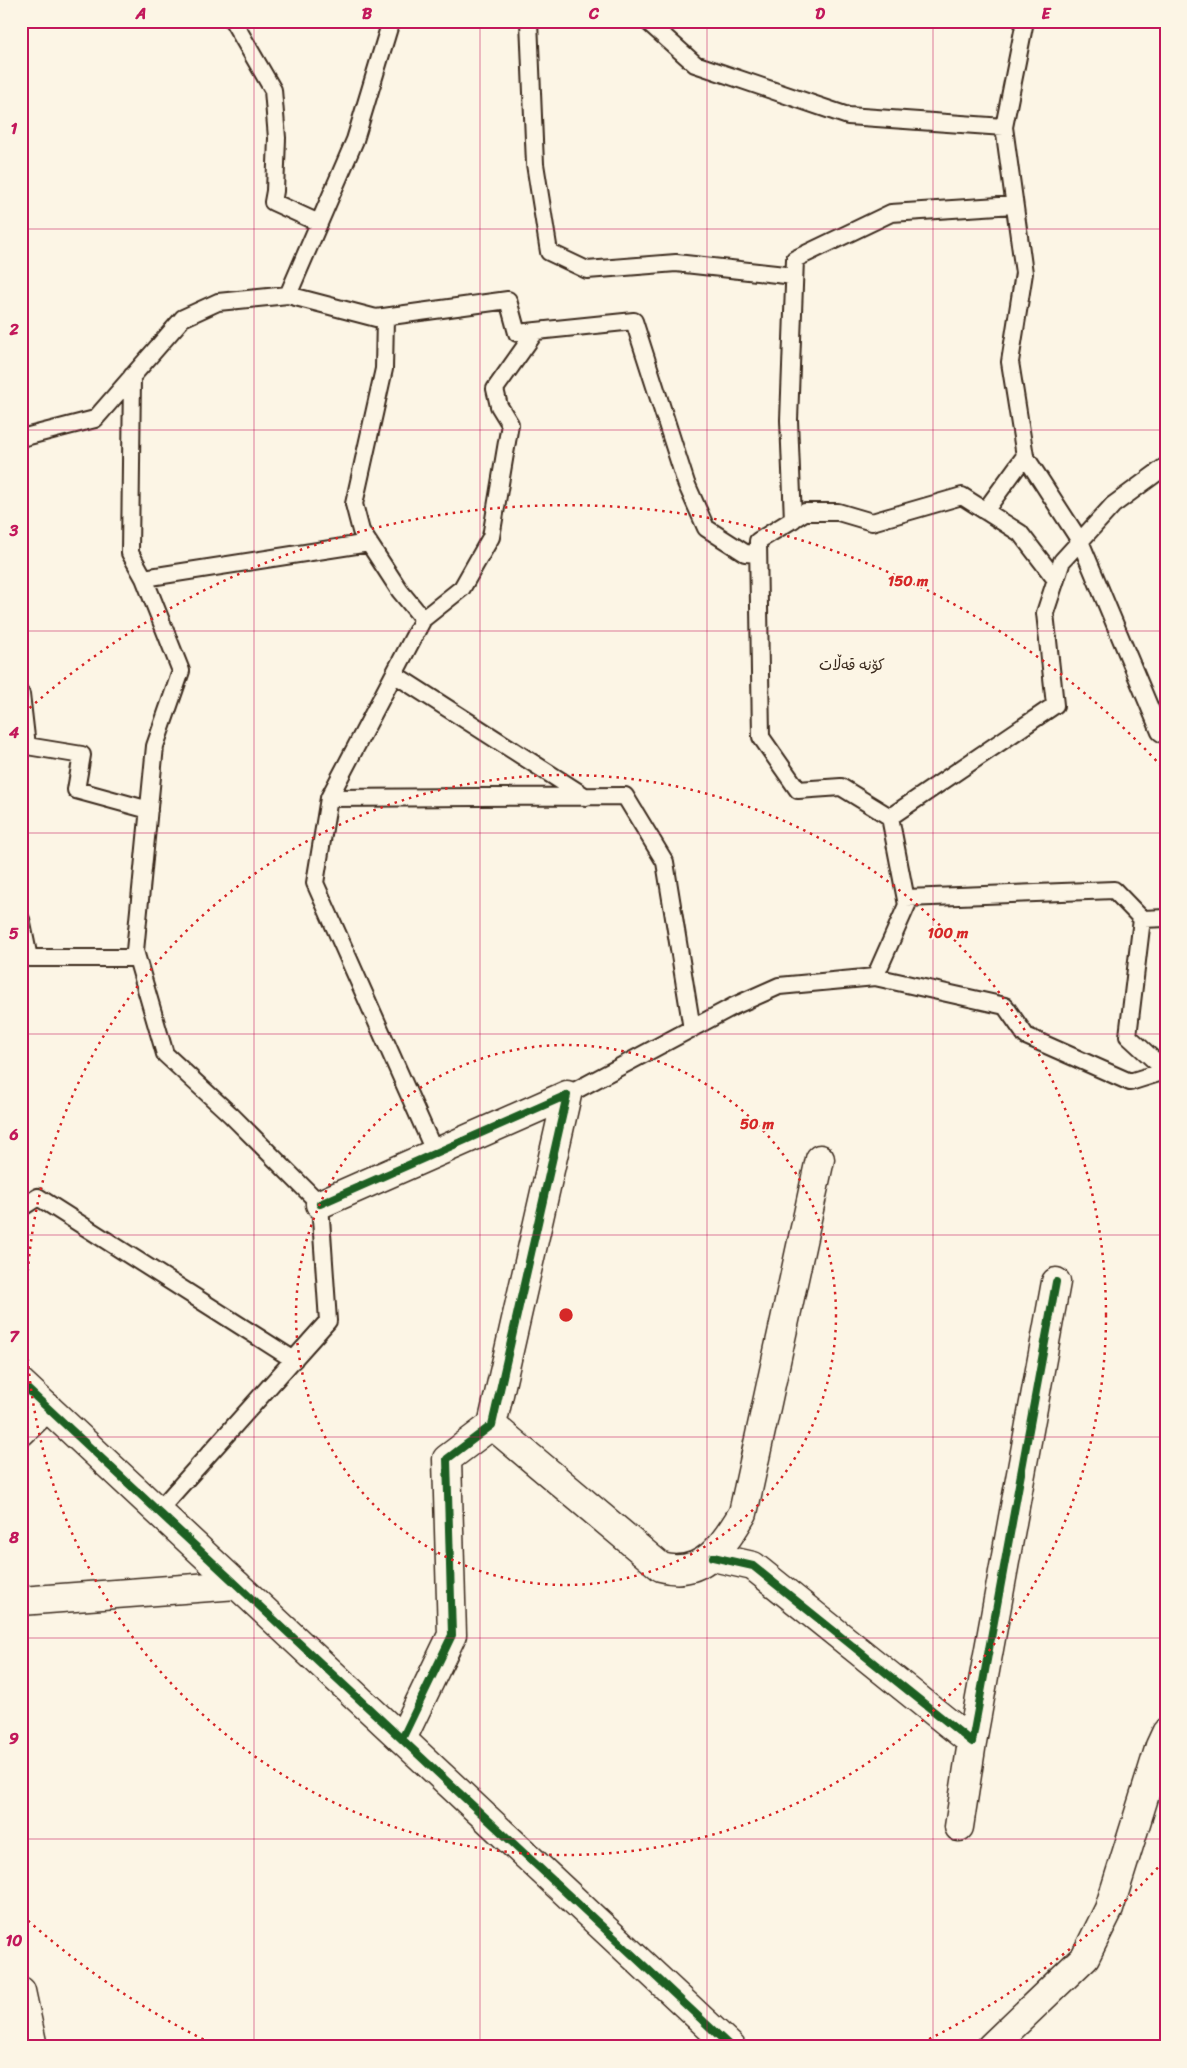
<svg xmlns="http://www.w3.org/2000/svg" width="1187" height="2068" font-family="Sriracha,'Playpen Sans Arabic',sans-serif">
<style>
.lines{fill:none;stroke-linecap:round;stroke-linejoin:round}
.service-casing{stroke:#3b2a1e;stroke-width:20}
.minor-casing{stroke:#3b2a1e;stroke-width:31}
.tertiary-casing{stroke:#3b2a1e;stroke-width:31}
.service{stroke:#fcf5e5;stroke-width:16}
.minor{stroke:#fcf5e5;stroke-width:28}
.tertiary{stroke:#fcf5e5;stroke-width:28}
.cycleway-casing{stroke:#fcf5e5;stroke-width:11}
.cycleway{stroke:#1b5e20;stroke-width:8}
.grid{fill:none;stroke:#c2185b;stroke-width:1;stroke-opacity:0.55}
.ring{fill:none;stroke:#d62828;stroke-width:2.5;stroke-dasharray:2.5 5}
.labels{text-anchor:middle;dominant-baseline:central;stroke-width:4;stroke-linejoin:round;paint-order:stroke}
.neighbourhood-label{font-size:15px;fill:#3b2a1e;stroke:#fcf5e5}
.centre{fill:#d62828;stroke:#fcf5e5;stroke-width:2.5}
.ring-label{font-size:15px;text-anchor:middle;font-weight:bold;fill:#d62828;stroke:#fcf5e5;stroke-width:4;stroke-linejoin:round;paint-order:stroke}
.neatline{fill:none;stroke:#c2185b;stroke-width:2}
.grid-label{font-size:16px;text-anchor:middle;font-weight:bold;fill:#c2185b}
</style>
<rect width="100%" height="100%" fill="#fcf5e5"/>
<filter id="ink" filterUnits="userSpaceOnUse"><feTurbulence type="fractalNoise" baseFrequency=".02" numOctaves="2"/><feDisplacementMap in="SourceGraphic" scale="10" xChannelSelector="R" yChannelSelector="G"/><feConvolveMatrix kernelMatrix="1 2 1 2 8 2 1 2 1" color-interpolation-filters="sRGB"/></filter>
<g filter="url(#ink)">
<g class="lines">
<defs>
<path id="service" d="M233 21 273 90 277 138 275 191 273 202 319 223
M529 21 535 164 549 252 587 270 676 263 794 276
M647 21 695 64 848 116 1004 127
M1025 21 1004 127 1024 273 1010 362 1025 456 1080 541 1160 732 1166 736
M288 295 376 318 508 300 517 333 634 321 686 483 706 528 745 553 758 554
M385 317 384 369 354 504 361 531 400 591 423 619
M132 376 130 553 144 578 181 671 155 746 135 951 165 1054 231 1115 320 1204 328 1321 158 1511
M21 438 95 419 183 318 218 302 288 295 355 140 391 21
M985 511 1025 456
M793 520 789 420 795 259 891 213 1014 205
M144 578 369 543
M394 674 586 797
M21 694 27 746 82 755 76 790 149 810
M329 798 625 796 665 862 692 1029
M890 817 841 787 798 790 761 737 758 541 805 512H838L872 522 962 496 1020 533 1056 580
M906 898 1114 890 1142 919 1166 918
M21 919 29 958H137
M1142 919 1128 1036 1166 1071
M875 977 1005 1006 1026 1036 1130 1082 1165 1071
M567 1095 734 1006 779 986 875 977 907 905 890 817 1055 705 1045 613 1062 561 1113 505 1166 466
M435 1153 315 883 329 798 423 619 462 588 491 537 510 424 499 406 495 389 536 331
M21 1208 38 1197 294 1360"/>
<path id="minor" d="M320 1204 567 1095 492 1425 447 1459 452 1635 402 1739
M492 1425 661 1567C703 1579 725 1543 743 1513L820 1159
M21 1432 47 1407
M713 1557 753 1566 972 1742 1056 1282
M21 1601 237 1585
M959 1827 972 1742
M21 1991 33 2047
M991 2047 1085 1957 1109 1909 1160 1746 1166 1733"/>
<path id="tertiary" d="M21 1383 731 2047"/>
</defs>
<use href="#service" class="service-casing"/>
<use href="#minor" class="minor-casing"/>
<use href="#tertiary" class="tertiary-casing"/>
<use href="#service" class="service"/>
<use href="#minor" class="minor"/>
<use href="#tertiary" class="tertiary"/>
<defs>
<path id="cycleway" d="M320 1204 567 1095 492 1425 447 1459 452 1635 402 1739
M21 1383 731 2047
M713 1557 753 1566 972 1742 1056 1282"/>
</defs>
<use href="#cycleway" class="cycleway-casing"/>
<use href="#cycleway" class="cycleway"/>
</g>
</g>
<path class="grid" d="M254 21V2047M480 21V2047M707 21V2047M933 21V2047M21 229H1166M21 430H1166M21 631H1166M21 833H1166M21 1034H1166M21 1235H1166M21 1437H1166M21 1638H1166M21 1839H1166"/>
<g class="ring">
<circle cx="566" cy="1315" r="270"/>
<circle cx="566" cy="1315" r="540"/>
<path d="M1163 1862A810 810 0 0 1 915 2046M217 2046A810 810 0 0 1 24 1917M24 713A810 810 0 0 1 1163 768"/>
</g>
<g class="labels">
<g class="neighbourhood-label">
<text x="852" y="665">کۆنە قەڵات</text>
</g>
</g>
<circle cx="566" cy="1315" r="8" class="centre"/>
<g class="ring-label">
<text x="908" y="586">150 m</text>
<text x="948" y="938">100 m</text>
<text x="757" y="1129">50 m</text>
</g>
<rect width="1187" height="2068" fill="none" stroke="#fcf5e5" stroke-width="55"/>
<rect x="28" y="28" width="1132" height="2012" class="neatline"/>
<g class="grid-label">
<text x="141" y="19">A</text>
<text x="367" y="19">B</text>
<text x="594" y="19">C</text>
<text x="820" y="19">D</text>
<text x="1046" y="19">E</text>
<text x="14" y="134">1</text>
<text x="14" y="335">2</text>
<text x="14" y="536">3</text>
<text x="14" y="738">4</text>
<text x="14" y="939">5</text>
<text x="14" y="1140">6</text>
<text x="14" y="1342">7</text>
<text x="14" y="1543">8</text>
<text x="14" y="1744">9</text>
<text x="14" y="1946">10</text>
</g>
</svg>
